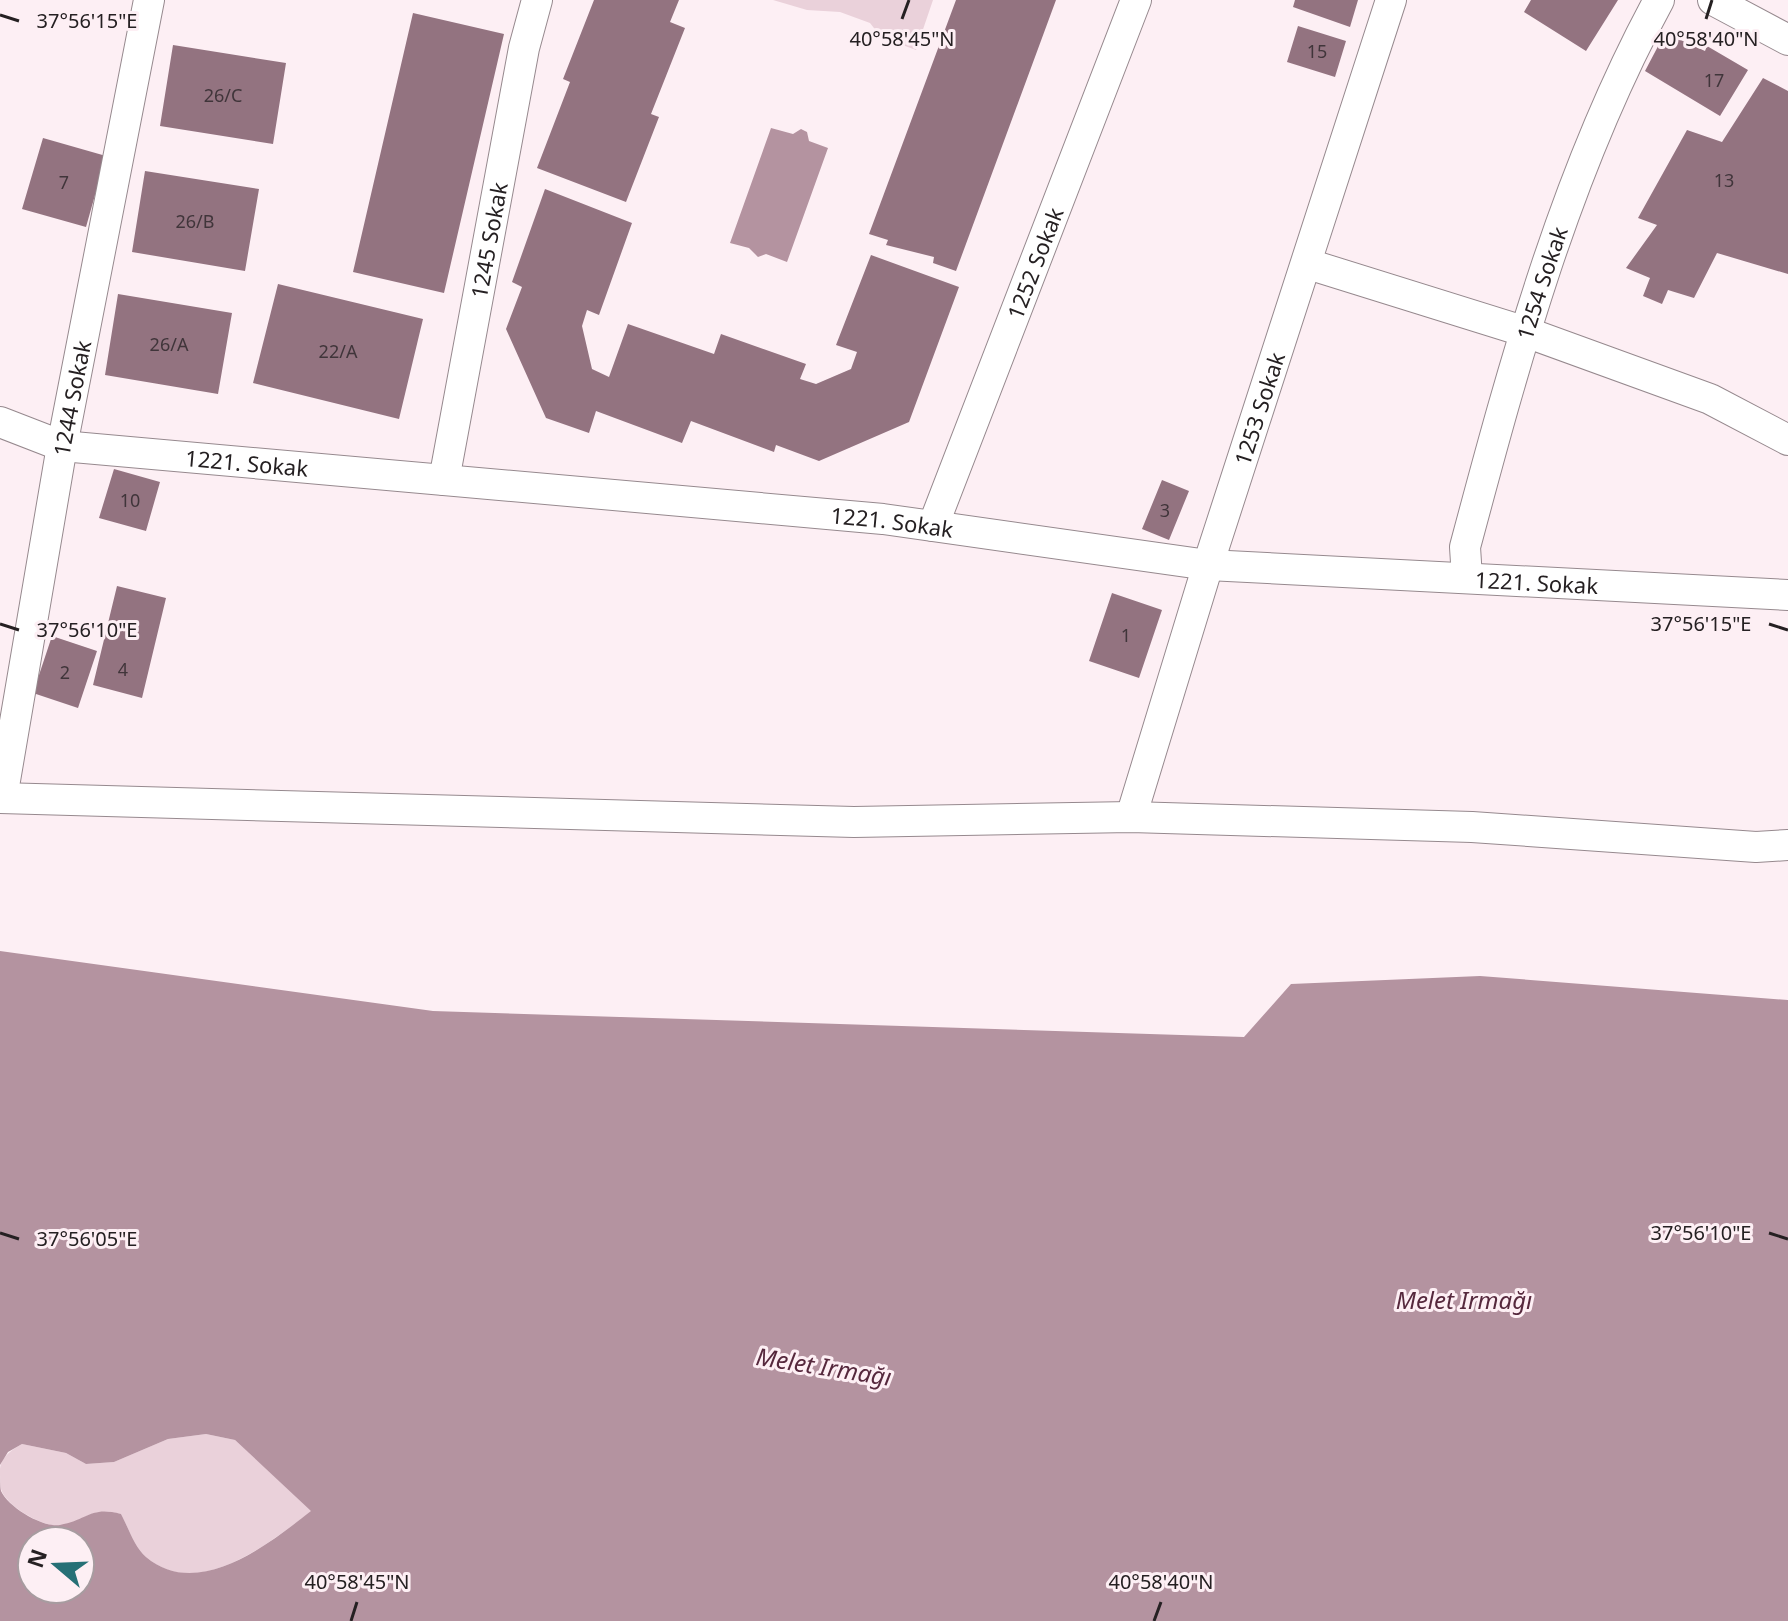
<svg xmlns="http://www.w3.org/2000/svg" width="1788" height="1621" font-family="'Noto Sans',sans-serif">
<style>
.green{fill:#ead1da}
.water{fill:#b493a0;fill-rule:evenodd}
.building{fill:#937380}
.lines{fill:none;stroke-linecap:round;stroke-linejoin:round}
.street-casing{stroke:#96898e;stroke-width:32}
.street{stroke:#fff;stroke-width:30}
.ticks{fill:none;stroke:#252022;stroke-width:3}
.labels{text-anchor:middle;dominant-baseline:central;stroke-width:6;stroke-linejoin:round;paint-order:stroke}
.number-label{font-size:18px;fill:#40353a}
.street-label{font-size:22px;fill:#252022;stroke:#fdeff4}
.water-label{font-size:24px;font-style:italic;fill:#56283d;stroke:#fdeff4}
.ticks-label{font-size:20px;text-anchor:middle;fill:#252022;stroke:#fdeff4;stroke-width:6;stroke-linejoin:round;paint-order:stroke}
</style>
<rect width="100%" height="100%" fill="#fdeff4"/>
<path class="green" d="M773 0H933L916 50 881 37 870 23 840 12 807 10Z
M206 1434 235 1440 312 1511C268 1543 199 1602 146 1557 135 1548 128 1527 121 1514 86 1505 81 1527 56 1526 39 1524 6 1506 1 1489 0 1484 0 1476 0 1471 0 1457 12 1450 22 1444L66 1453 86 1464 114 1462 168 1439Z"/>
<path class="water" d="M771 128 793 134 801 129 807 132 809 141 828 148 787 262 766 254 758 257 749 248 730 243Z
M0 951 433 1011 1244 1037 1291 984 1480 976 1788 1000V1621H0V1472C0 1477 0 1486 1 1491 8 1507 43 1528 60 1525 88 1520 90 1506 121 1514 128 1527 135 1548 146 1557 198 1601 269 1544 311 1511L235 1440 206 1434 168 1439 114 1462 86 1464 66 1453 22 1444 8 1452 0 1465ZM80 1541V1589H32V1541Z"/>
<path class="building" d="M594 0H679L670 22 685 28 651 114 659 117 626 202 537 168 570 82 563 79Z
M956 0H1056L956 271 933 263 934 257 886 245 888 240 869 234Z
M1295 0H1358L1350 27 1293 7Z
M1531 0H1618L1586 51 1524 12Z
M413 13 504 34 444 293 353 272Z
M1298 26 1346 41 1335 77 1287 62Z
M1665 33 1705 51 1707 46 1748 70 1720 116 1645 71Z
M173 45 286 63 273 144 160 126Z
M1763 78 1788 91V274L1717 253 1694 298 1668 290 1662 304 1643 296 1650 278 1626 268 1657 225 1638 218 1687 130 1722 142Z
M43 138 106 156 86 227 22 209Z
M145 171 259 189 245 271 132 252Z
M545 189 632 223 599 315 587 310 582 326 592 369 609 377 628 324 714 354 721 334 806 364 800 379 816 384 851 369 857 352 836 345 871 255 959 287 909 422 819 461 776 445 774 452 691 421 682 443 596 411 589 433 546 418 506 329 522 287 512 282Z
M278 284 423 319 399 419 253 383Z
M118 294 232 313 218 394 105 375Z
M114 469 160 482 146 531 99 518Z
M1162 480 1189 491 1169 540 1142 529Z
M117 586 166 598 142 698 93 685Z
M1112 593 1162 610 1139 678 1089 661Z
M52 636 97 651 78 708 33 693Z"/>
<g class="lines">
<defs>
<g id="street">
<path d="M1713 0 1788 40"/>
<path d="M1308 264 1523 331 1710 399 1788 440"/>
<path id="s1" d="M0 422 62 446 883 519 1208 565 1788 595"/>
<path id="s2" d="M444 480 524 48 537 0"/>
<path id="s3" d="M933 526 1136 0"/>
<path id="s4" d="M1467 578 1465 547C1515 360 1566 171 1659 0"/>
<path d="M0 798 854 822 1131 817 1472 827 1756 847 1788 845"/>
<path id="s5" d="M2 798 62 446 149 0"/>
<path id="s6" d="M1131 817 1208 565 1391 0"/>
</g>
</defs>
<use href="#street" class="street-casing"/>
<use href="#street" class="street"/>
</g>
<path class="ticks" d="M0 15 19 21M902 19 909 0M1706 19 1712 0M0 624 19 630M1769 624 1788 630M0 1233 19 1239M1769 1233 1788 1239M351 1621 357 1602M1154 1621 1161 1602"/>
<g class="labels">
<g class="number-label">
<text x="1317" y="51">15</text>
<text x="1714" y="80">17</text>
<text x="223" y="95">26/C</text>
<text x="1724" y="180">13</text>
<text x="64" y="182">7</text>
<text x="195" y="221">26/B</text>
<text x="169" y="344">26/A</text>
<text x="338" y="351">22/A</text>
<text x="130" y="500">10</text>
<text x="1165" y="510">3</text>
<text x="1126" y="635">1</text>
<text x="123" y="669">4</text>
<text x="65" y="672">2</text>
</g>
<g class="street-label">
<text stroke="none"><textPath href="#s2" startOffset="244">1245 Sokak</textPath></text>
<text stroke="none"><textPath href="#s3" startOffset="282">1252 Sokak</textPath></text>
<text stroke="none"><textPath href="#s4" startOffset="306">1254 Sokak</textPath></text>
<text stroke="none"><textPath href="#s5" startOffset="406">1244 Sokak</textPath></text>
<text stroke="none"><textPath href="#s6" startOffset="428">1253 Sokak</textPath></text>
<text stroke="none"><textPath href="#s1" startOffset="252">1221. Sokak</textPath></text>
<text stroke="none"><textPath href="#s1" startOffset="900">1221. Sokak</textPath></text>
<text stroke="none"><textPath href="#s1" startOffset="1548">1221. Sokak</textPath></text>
</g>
<g class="water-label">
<text x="1464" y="1299">Melet Irmağı</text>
<text transform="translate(824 1366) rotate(9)">Melet Irmağı</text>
</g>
</g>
<g class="ticks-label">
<text x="87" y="28">37°56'15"E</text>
<text x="902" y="46">40°58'45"N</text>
<text x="1706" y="46">40°58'40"N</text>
<text x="1701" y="631">37°56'15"E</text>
<text x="87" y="637">37°56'10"E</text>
<text x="1701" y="1240">37°56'10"E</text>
<text x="87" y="1246">37°56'05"E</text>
<text x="357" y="1589">40°58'45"N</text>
<text x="1161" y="1589">40°58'40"N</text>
</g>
<g transform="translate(56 1565) rotate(289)"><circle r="38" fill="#fdeff4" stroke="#a79ca0" stroke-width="2"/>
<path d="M0-6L14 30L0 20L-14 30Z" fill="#267076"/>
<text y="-12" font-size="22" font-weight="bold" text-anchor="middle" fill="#252022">N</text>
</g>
</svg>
